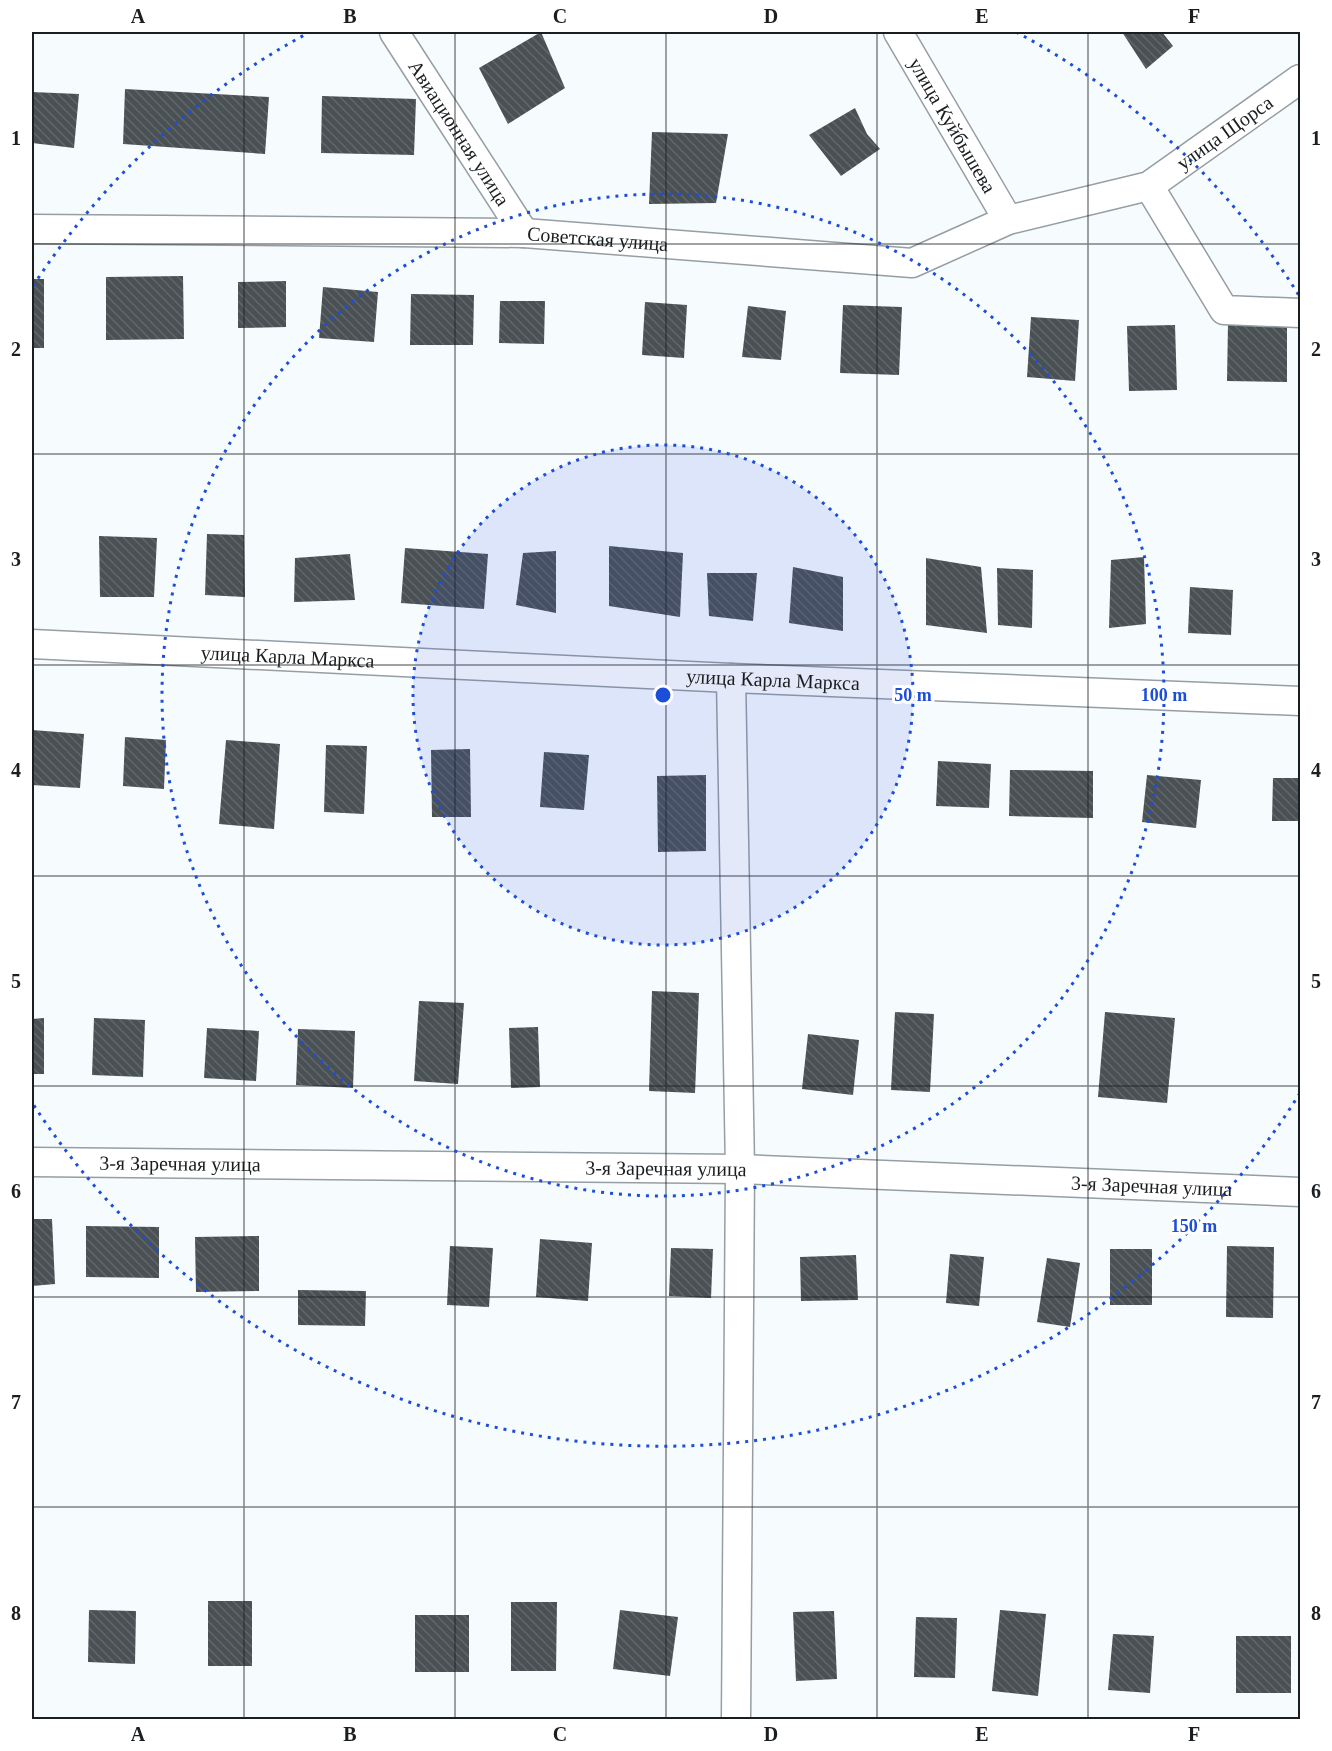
<svg xmlns="http://www.w3.org/2000/svg" width="1332" height="1751" font-family="Georgia,serif">
<style>
.building{fill:url(#building-back-hatch)}
.lines{fill:none;stroke-linecap:round;stroke-linejoin:round}
.street-casing{stroke:#969ea3;stroke-width:31}
.street{stroke:#fff;stroke-width:28}
.grid{fill:none;stroke:#1b1e20;stroke-width:1.5;stroke-opacity:0.55}
.ring{fill:none;stroke:#1d4ed8;stroke-width:3;stroke-dasharray:3 6}
.labels{text-anchor:middle;dominant-baseline:central;stroke-width:6;stroke-linejoin:round;paint-order:stroke}
.street-label{font-size:20px;fill:#1b1e20;stroke:#fff}
.centre{fill:#1d4ed8;stroke:#fff;stroke-width:3}
.ring-label{font-size:18px;text-anchor:middle;font-weight:bold;fill:#1d4ed8;stroke:#fff;stroke-width:6;stroke-linejoin:round;paint-order:stroke}
.neatline{fill:none;stroke:#1b1e20;stroke-width:2}
.grid-label{font-size:20px;text-anchor:middle;font-weight:bold;fill:#1b1e20}
</style>
<defs>
<pattern id="building-back-hatch" width="6" height="6" patternUnits="userSpaceOnUse" patternTransform="scale(1.5)"><rect width="6" height="6" fill="#4a5155"/><path d="M-1 5l2 2M0 0l6 6M5-1l2 2" fill="none" stroke="#61666a"/></pattern>
</defs>
<rect width="100%" height="100%" fill="#f6fbfe"/>
<path class="building" d="M541 32 565 88 508 124 479 68Z
M1122 32H1162L1173 46 1146 69Z
M125 89 269 97 265 154 123 144Z
M32 92 79 94 74 148 32 143Z
M322 96 416 99 414 155 321 153Z
M855 108 867 134 880 149 841 176 809 135Z
M652 132 728 134 716 203 649 204Z
M183 276 184 339 106 340V277Z
M32 279H44V348H32Z
M286 281V327L238 328V282Z
M323 287 378 292 374 342 319 338Z
M411 294 474 295 473 345H410Z
M500 301H545L544 344 499 343Z
M645 302 687 305 684 358 642 355Z
M843 305 902 307 899 375 840 373Z
M748 306 786 311 781 360 742 357Z
M1031 317 1079 320 1075 381 1027 377Z
M1228 323H1287V382L1227 381Z
M1175 325 1177 390 1129 391 1127 326Z
M207 534 244 535 245 597 205 595Z
M99 536 157 538 154 597H100Z
M609 546 683 553 680 617 609 606Z
M405 548 488 554 484 609 401 603Z
M556 551V613L516 605 523 553Z
M350 554 355 600 294 602 295 558Z
M1144 557 1146 624 1109 628 1111 560Z
M926 558 981 567 987 633 926 625Z
M793 567 843 577V631L789 623Z
M997 568 1033 570 1032 628 998 625Z
M707 573H757L753 621 709 616Z
M1190 587 1233 590 1231 635 1188 633Z
M32 730 84 734 80 788 32 785Z
M125 737 166 740 164 789 123 786Z
M226 740 280 744 274 829 219 824Z
M326 745 367 746 364 814 324 812Z
M470 749 471 817H432L431 750Z
M544 752 589 755 584 810 540 807Z
M938 761 991 764 989 808 936 806Z
M1010 770 1093 771V818L1009 816Z
M706 775V851L658 852 657 776Z
M1147 775 1201 780 1196 828 1142 822Z
M1273 778H1300V821H1272Z
M652 991 699 993 695 1093 649 1091Z
M419 1001 464 1003 458 1084 414 1081Z
M895 1012 934 1014 930 1092 891 1090Z
M1105 1012 1175 1018 1167 1103 1098 1097Z
M44 1018V1074H32V1019Z
M94 1018 145 1020 143 1077 92 1075Z
M538 1027 540 1087 511 1088 509 1028Z
M207 1028 259 1031 256 1081 204 1078Z
M298 1029 355 1031 353 1088 296 1085Z
M808 1034 859 1040 853 1095 802 1089Z
M32 1219H52L55 1284 32 1286Z
M86 1226 159 1227V1278L86 1277Z
M259 1236V1291L196 1292 195 1237Z
M540 1239 592 1243 588 1301 536 1297Z
M450 1246 493 1248 489 1307 447 1305Z
M1227 1246 1274 1247 1273 1318 1226 1317Z
M671 1248 713 1249 711 1298 669 1296Z
M1110 1249H1152V1305H1110Z
M950 1254 984 1257 979 1306 946 1303Z
M856 1255 858 1300 801 1301 800 1257Z
M1047 1258 1080 1263 1070 1327 1037 1322Z
M298 1290 366 1291 365 1326 298 1325Z
M208 1601H252V1666H208Z
M511 1602H557L556 1671H511Z
M89 1610 136 1611 135 1664 88 1662Z
M620 1610 678 1617 670 1676 613 1669Z
M1000 1610 1046 1614 1038 1696 992 1691Z
M834 1611 837 1679 796 1681 793 1612Z
M415 1615H469V1672H415Z
M916 1617 957 1618 955 1678 914 1677Z
M1113 1634 1154 1636 1150 1693 1108 1690Z
M1236 1636H1291V1693H1236Z"/>
<g class="lines">
<defs>
<g id="street">
<path id="s1" d="M394 32 524 233"/>
<path id="s2" d="M898 32 1008 220"/>
<path d="M1149 186 1224 310 1300 313"/>
<path id="s3" d="M32 229 524 233 912 263 1008 220 1149 186 1300 79"/>
<path id="s4" d="M32 644 731 678 1300 701"/>
<path d="M731 678 740 1169 736 1720"/>
<path id="s5" d="M32 1162 740 1169 1300 1192"/>
</g>
</defs>
<use href="#street" class="street-casing"/>
<use href="#street" class="street"/>
</g>
<path class="grid" d="M244 32V1720M455 32V1720M666 32V1720M877 32V1720M1088 32V1720M32 244H1300M32 454H1300M32 665H1300M32 876H1300M32 1086H1300M32 1297H1300M32 1507H1300"/>
<circle cx="663" cy="695" r="250" fill="#1d4ed8" fill-opacity=".12"/>
<g class="ring">
<circle cx="663" cy="695" r="250"/>
<circle cx="663" cy="695" r="501"/>
<path d="M1300 1093A751 751 0 0 1 33 1104M33 286A751 751 0 0 1 310 32M1016 32A751 751 0 0 1 1300 297"/>
</g>
<g class="labels">
<g class="street-label">
<text stroke="none"><textPath href="#s2" startOffset="108">улица Куйбышева</textPath></text>
<text stroke="none"><textPath href="#s1" startOffset="120">Авиационная улица</textPath></text>
<text stroke="none"><textPath href="#s3" startOffset="1224">улица Щорса</textPath></text>
<text stroke="none"><textPath href="#s3" startOffset="566">Советская улица</textPath></text>
<text stroke="none"><textPath href="#s4" startOffset="256">улица Карла Маркса</textPath></text>
<text stroke="none"><textPath href="#s4" startOffset="742">улица Карла Маркса</textPath></text>
<text stroke="none"><textPath href="#s5" startOffset="148">3-я Заречная улица</textPath></text>
<text stroke="none"><textPath href="#s5" startOffset="634">3-я Заречная улица</textPath></text>
<text stroke="none"><textPath href="#s5" startOffset="1120">3-я Заречная улица</textPath></text>
</g>
</g>
<circle cx="663" cy="695" r="9" class="centre"/>
<g class="ring-label">
<text x="913" y="701">50 m</text>
<text x="1164" y="701">100 m</text>
<text x="1194" y="1232">150 m</text>
</g>
<rect width="1332" height="1751" fill="none" stroke="#ffffff" stroke-width="66"/>
<rect x="33" y="33" width="1266" height="1685" class="neatline"/>
<g class="grid-label">
<text x="138" y="23">A</text>
<text x="350" y="23">B</text>
<text x="560" y="23">C</text>
<text x="771" y="23">D</text>
<text x="982" y="23">E</text>
<text x="1194" y="23">F</text>
<text x="16" y="145">1</text>
<text x="1316" y="145">1</text>
<text x="16" y="356">2</text>
<text x="1316" y="356">2</text>
<text x="16" y="566">3</text>
<text x="1316" y="566">3</text>
<text x="16" y="777">4</text>
<text x="1316" y="777">4</text>
<text x="16" y="988">5</text>
<text x="1316" y="988">5</text>
<text x="16" y="1198">6</text>
<text x="1316" y="1198">6</text>
<text x="16" y="1409">7</text>
<text x="1316" y="1409">7</text>
<text x="16" y="1620">8</text>
<text x="1316" y="1620">8</text>
<text x="138" y="1741">A</text>
<text x="350" y="1741">B</text>
<text x="560" y="1741">C</text>
<text x="771" y="1741">D</text>
<text x="982" y="1741">E</text>
<text x="1194" y="1741">F</text>
</g>
</svg>
